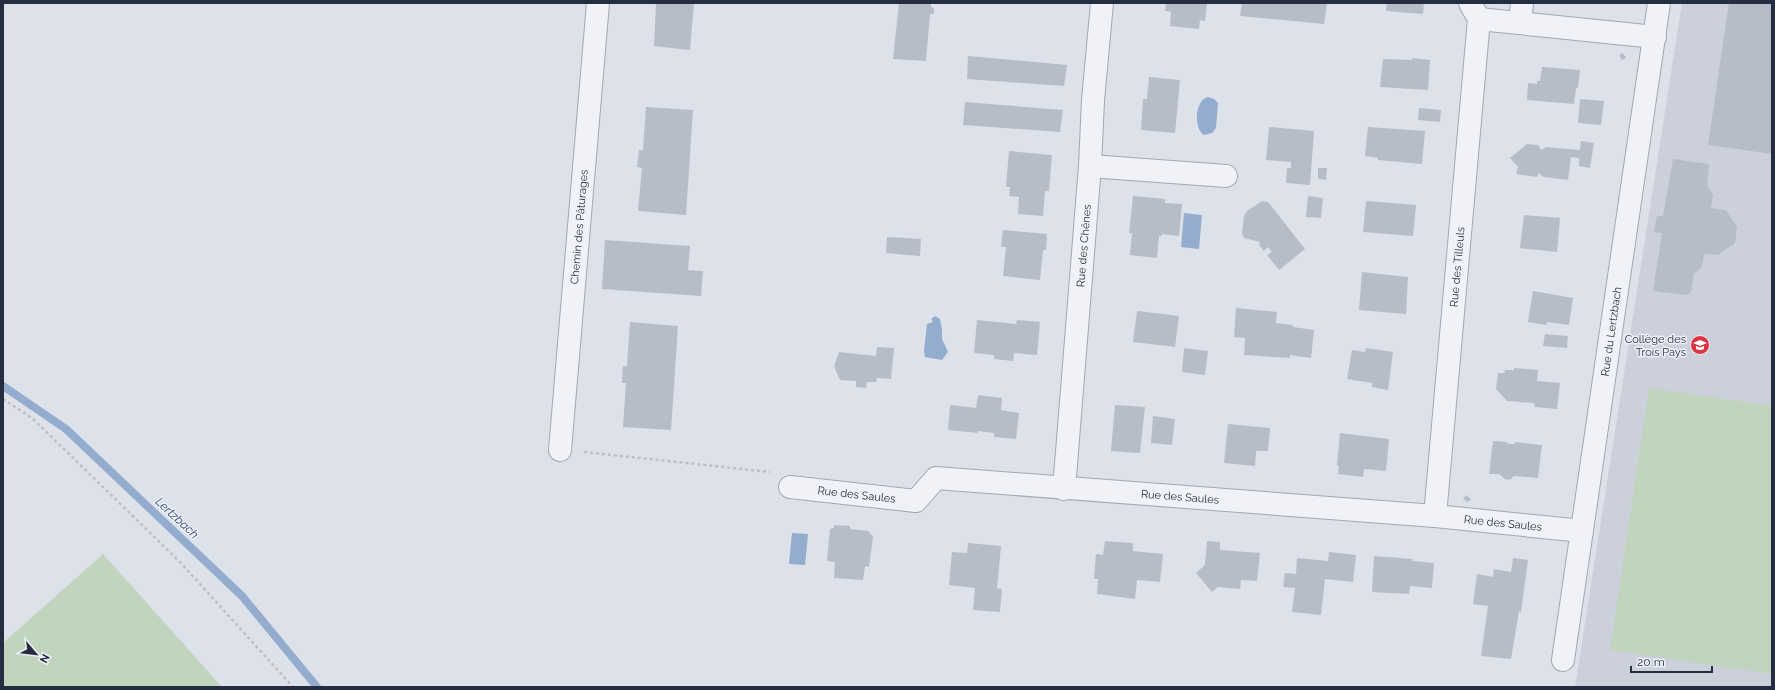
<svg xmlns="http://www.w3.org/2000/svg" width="1775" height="690" font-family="Raleway,sans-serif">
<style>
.built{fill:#cbd0db}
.green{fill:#c1d4bd}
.water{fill:#94accd}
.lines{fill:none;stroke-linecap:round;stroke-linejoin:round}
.stream{stroke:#94accd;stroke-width:8}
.building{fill:#b7bcc9}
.minor-casing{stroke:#a2a7b3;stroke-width:24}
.path{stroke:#bbbfc8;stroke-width:2.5;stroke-dasharray:3 3;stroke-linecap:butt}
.minor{stroke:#f0f2f7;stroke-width:22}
.labels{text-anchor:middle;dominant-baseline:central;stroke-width:3;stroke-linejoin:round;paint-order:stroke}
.street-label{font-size:11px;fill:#252d41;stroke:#edf0f6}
.poi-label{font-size:11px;fill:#252d41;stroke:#edf0f6;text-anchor:end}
.water-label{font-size:12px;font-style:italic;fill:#2b4879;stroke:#edf0f6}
</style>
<rect width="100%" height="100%" fill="#dde1e9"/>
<path class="built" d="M1682 3H1772V687H1575Z"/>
<path class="green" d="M1649 388 1772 406V674L1610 650Z
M103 554 222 687H3V643Z"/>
<path class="water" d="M1208 97 1214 99 1218 103 1216 128 1212 133 1204 135C1193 128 1195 100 1208 97Z
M1184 213 1202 215 1199 249 1181 247Z
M935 316 940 319 942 329V339L948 352 942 360 925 357 924 351 927 324 933 322 931 319Z
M792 533 808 534 805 565 789 564Z"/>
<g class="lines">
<path class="stream" d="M3 386 66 429 242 596 317 687"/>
</g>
<path class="building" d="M656 3H694L690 50 654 46Z
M899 3H931V7L934 8V14H930L926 61 893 59Z
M1166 3H1207L1205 21 1200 20 1199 29 1170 26 1171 12 1165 11Z
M1242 3H1327L1324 24 1240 16Z
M1387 3H1424L1423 14 1386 11Z
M1729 3H1772V154L1708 145Z
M1623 53 1626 58 1622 60 1619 55Z
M968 56 1067 65 1064 86 967 79Z
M1412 58 1430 60 1428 90 1380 87 1383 59 1412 60Z
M1542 67 1580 70 1578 88H1576L1574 104 1527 100 1528 83 1537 84V81H1540Z
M1149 77 1180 80 1175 133 1141 130 1143 99H1147Z
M1580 99 1604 101 1601 125 1578 123Z
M965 102 1063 110 1060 132 963 125Z
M646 107 693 110 686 215 638 211 642 168 637 167 639 150H643Z
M1419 108 1441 110 1440 122 1418 120Z
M1269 127 1314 131 1310 185 1286 183 1287 168H1291V162L1266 160Z
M1368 127 1425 131 1422 164 1378 160V158L1365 156Z
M1581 141 1594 143 1590 168 1579 166V158L1571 157 1568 180 1543 177 1539 173 1537 177 1516 174 1518 167 1510 158 1527 144 1538 145 1541 150 1546 147 1580 150Z
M1009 151 1052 155 1049 191H1045L1043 216 1018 214 1019 197 1009 196 1010 187H1006Z
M1673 159 1709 164 1707 185 1713 195 1711 208 1726 210 1737 227 1735 243 1718 255 1704 254 1702 267 1694 274 1691 292 1686 295 1653 291 1662 233 1654 232 1657 216H1663Z
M1318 168H1327L1326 180 1318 179Z
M1133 196 1165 199V203L1182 204 1179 236 1162 234V236H1159L1157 258 1130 255 1132 233H1129Z
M1308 196 1323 198 1321 218 1306 217Z
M1262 201 1268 202 1305 249 1279 270 1267 255 1272 252 1268 247 1264 251 1259 245 1260 242 1244 238 1242 233 1244 216 1247 211Z
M1366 201 1416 205 1413 236 1363 232Z
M1524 215 1560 218 1557 252 1520 248Z
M1003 230 1047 234 1046 250H1043L1040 280 1003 276 1006 247H1001Z
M887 237 921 239 920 256 886 253Z
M605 240 690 246 688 270 703 271 701 296 602 289Z
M1362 272 1408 277 1406 314 1359 310Z
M1533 291 1573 298 1569 325 1547 322 1546 325 1528 322Z
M1236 308 1277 312 1276 323 1293 325V327L1314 330 1311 358 1290 355V358L1244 355 1245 338 1234 337Z
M1137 311 1179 316 1175 347 1133 342Z
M977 320 1016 324 1017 320 1040 322 1037 355 1014 353 1013 361 994 359V355L974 353Z
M630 322 678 326 671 430 623 427 626 383H622L623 366H627Z
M1545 334 1568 336 1567 348 1543 346Z
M877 347 894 348 891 379 877 378 876 382H867L866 388 856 387V381L840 380 834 366 839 352 876 356Z
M1184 348 1208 351 1205 375 1182 372Z
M1366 348 1393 352 1388 390 1372 387V383L1347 379 1352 350 1365 352Z
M1514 368 1538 370 1537 381 1560 383 1557 409 1535 407 1534 403 1507 401 1496 389 1498 373H1504L1505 370H1514Z
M978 395 1002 398 1001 410 1019 413 1016 439 994 437V433L978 431V433L948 430 950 405 976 408Z
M1115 405 1145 407 1140 453 1111 451Z
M1153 416 1175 419 1172 445 1151 443Z
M1228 424 1270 428 1268 451H1256L1255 466 1224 463Z
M1340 433 1389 439 1386 471 1364 469 1363 477 1338 474 1339 466 1337 465Z
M1493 441 1507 442 1508 444H1515V442L1542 445 1538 478 1514 476 1510 480 1505 479 1499 474H1489Z
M1467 495 1471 500 1467 502 1463 498Z
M834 525 850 526V529L868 531 873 537 869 567 865 566 863 580 834 578 835 562 827 561 830 529 834 528Z
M1105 541 1133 543V551L1163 554 1160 582 1137 580 1135 599 1097 594 1098 579H1094L1096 554 1103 555Z
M1207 541 1220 542V550L1260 553 1257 581 1241 580 1240 589 1218 587 1212 592 1196 573 1205 565Z
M968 543 1001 546 997 588 1002 589 1000 612 973 610 975 588 949 585 952 552 967 553Z
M1329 552 1356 555 1353 582 1325 579 1321 615 1292 612 1295 588 1283 587 1285 573 1296 574 1297 558 1328 561Z
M1374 556 1413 559 1412 561 1434 563 1432 588 1410 586 1409 594 1372 592Z
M1513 558 1528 560 1521 612 1519 611 1511 659 1481 656 1488 606 1473 604 1477 574 1493 577 1494 569 1511 572Z"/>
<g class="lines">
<defs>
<g id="minor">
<path d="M1479 19 1655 37"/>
<path d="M1520 22 1522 3"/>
<path d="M1090 166 1226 176"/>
<path id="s1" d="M560 450 598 3"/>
<path id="s2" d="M790 487 916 501 936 478 1435 516 1582 531"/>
<path id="s3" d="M1064 489 1090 166 1093 100 1102 3"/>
<path id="s4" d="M1435 516 1479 19 1470 3"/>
<path id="s5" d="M1563 660 1659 3"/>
</g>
</defs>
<use href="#minor" class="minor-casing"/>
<path class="path" d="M3 399 32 418 180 562 293 687
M584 452 770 472"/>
<use href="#minor" class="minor"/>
</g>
<defs>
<symbol id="school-disc" viewBox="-11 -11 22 22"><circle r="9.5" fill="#dc3442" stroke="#edf0f6"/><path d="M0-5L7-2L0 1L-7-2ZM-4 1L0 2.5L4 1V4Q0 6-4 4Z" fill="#fff"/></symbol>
</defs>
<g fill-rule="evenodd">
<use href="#school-disc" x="1689" y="334" width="22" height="22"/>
</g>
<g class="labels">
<g class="street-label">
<text stroke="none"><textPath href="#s1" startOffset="224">Chemin des Pâturages</textPath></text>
<text stroke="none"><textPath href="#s3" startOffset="244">Rue des Chênes</textPath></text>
<text stroke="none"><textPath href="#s4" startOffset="250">Rue des Tilleuls</textPath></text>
<text stroke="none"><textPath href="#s5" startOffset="332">Rue du Lertzbach</textPath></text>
<text stroke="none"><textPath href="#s2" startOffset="67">Rue des Saules</textPath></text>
<text stroke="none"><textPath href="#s2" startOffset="402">Rue des Saules</textPath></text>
<text stroke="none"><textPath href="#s2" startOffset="726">Rue des Saules</textPath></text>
</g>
<g class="poi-label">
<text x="1686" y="339">Collège des<tspan x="1686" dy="13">Trois Pays</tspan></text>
</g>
<g class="water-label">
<text transform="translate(177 518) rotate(43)">Lertzbach</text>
</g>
</g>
<rect width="1775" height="690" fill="none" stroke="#252d41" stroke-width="8"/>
<g transform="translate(36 654) rotate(118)" stroke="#edf0f6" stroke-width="3" paint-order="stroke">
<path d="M0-3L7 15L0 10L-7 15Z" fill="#252d41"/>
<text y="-6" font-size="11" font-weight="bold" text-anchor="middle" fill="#252d41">N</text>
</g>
<path d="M1631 666v6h81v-6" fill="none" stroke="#252d41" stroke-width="2"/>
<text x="1637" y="666" font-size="12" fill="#252d41" stroke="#edf0f6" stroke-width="3" paint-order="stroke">20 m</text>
</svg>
